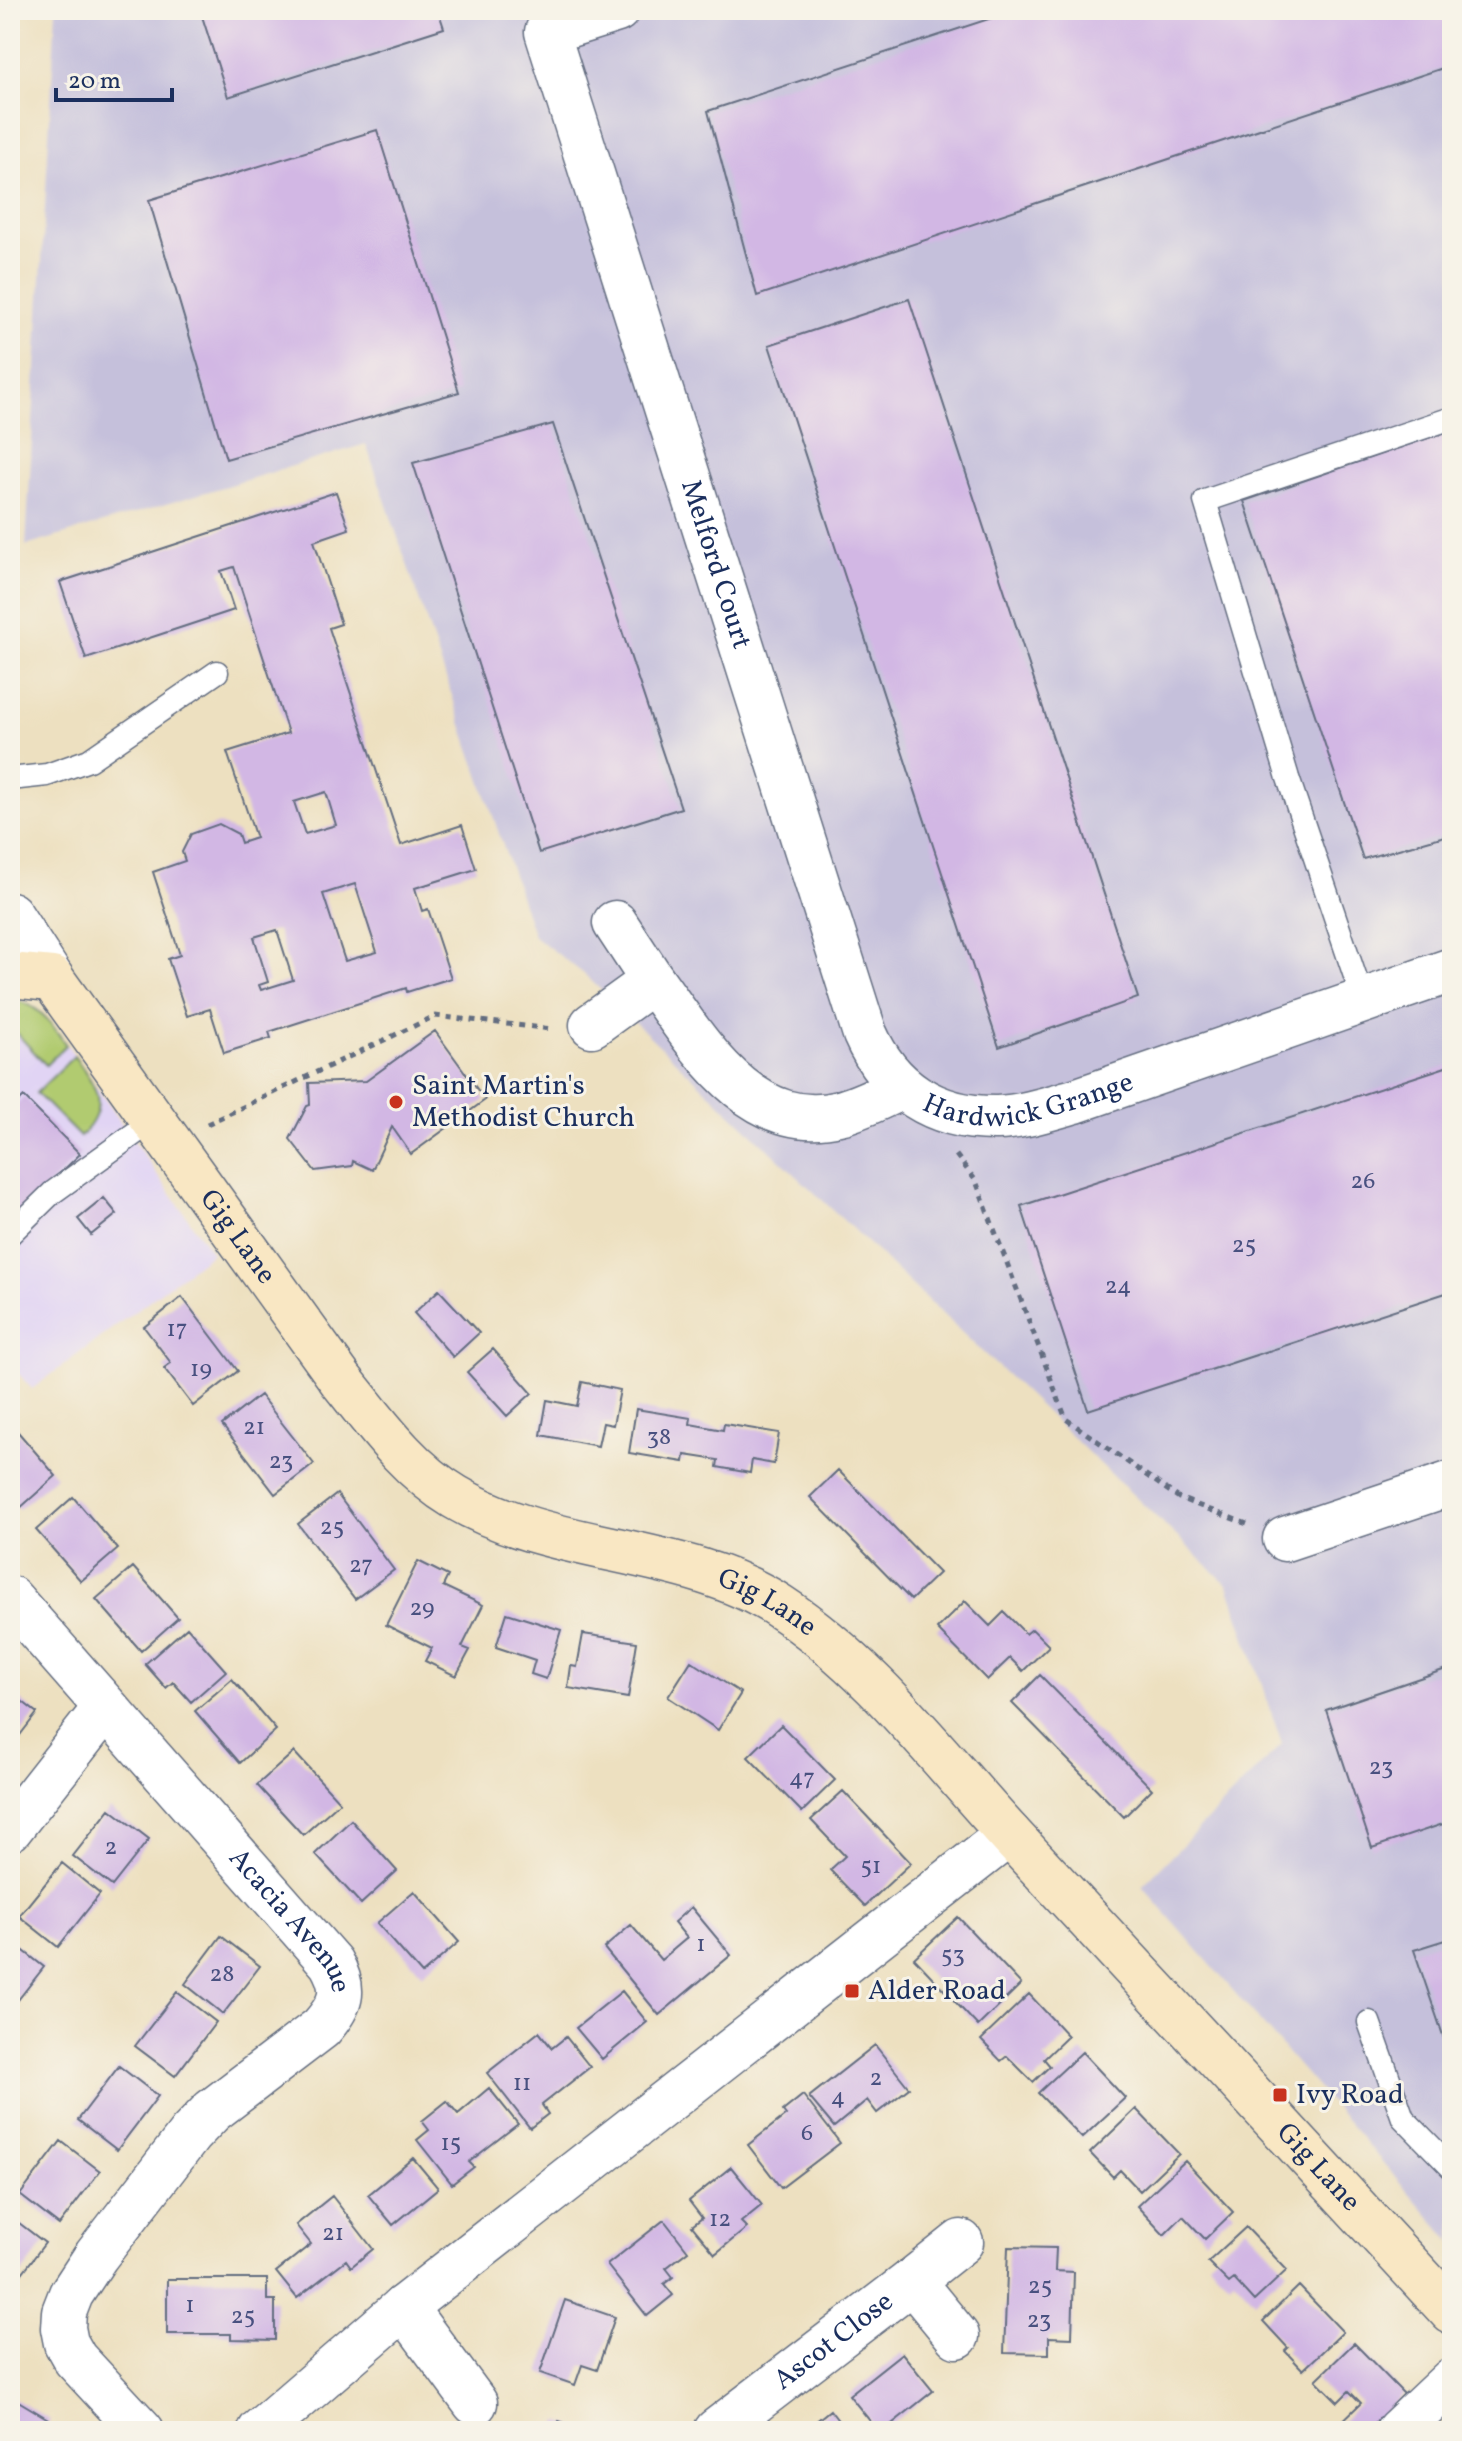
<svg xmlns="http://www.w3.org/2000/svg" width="1462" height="2441" font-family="Vollkorn,serif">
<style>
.built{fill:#e1d4f4}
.industrial{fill:#c5c0db}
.green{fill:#b1cb70;stroke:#667d67;stroke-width:2}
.building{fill:#d2b7e4;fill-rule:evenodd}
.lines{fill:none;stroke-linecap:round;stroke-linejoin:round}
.lane-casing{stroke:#646d80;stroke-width:25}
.street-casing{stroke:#646d80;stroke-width:47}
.secondary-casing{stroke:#646d80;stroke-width:47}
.path{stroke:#646d80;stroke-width:5;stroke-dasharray:6 6;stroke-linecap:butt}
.lane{stroke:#fff;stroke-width:22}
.street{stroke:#fff;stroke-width:44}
.secondary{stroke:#f9e7c3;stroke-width:44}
.poi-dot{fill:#c8321e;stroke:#f7f3e8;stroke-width:3}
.labels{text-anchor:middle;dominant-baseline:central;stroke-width:6;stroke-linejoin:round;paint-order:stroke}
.number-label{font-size:24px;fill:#495180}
.street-label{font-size:28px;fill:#1b2f5e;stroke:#f7f3e8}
.poi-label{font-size:28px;fill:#1b2f5e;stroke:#f7f3e8;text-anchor:start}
</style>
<rect width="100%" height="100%" fill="#f7f3e8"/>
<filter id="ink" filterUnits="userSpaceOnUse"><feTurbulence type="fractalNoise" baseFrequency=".0125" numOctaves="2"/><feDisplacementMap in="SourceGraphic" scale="16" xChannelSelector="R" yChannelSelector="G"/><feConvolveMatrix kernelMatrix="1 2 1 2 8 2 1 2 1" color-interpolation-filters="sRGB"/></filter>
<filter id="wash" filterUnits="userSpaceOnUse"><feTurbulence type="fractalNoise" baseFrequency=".006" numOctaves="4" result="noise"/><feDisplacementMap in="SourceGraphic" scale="32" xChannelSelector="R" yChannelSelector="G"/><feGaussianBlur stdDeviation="1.8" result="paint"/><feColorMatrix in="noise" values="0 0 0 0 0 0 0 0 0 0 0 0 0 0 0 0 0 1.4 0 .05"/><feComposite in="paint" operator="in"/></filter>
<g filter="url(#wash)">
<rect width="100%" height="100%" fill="#ede0c0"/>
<path class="built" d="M10 999 36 1008 54 1026 212 1253 32 1389 10 1364Z"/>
<path class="industrial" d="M56 10H1452V2242L1142 1886 1282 1744 1228 1585 584 974 534 936 366 444 26 546Z"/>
<path class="green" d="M10 999C39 1004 51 1022 66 1045L46 1065 10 1026Z
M74 1056C95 1085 112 1106 80 1137L36 1093Z"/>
<g id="blocks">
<path class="building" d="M200 10H438L444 28 228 97Z
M1016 10H1452V65L757 296 708 111Z
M377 130 459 392 226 459 149 200Z
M909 299 1138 998 999 1047 769 345Z
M553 424 681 808 539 853 413 463Z
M1452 430V834L1363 859 1244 501Z
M336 492 349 529 314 541 341 624 329 628 401 845 462 825 476 869 415 888 422 911 428 909 451 978 407 992 406 988 269 1032 271 1038 224 1053 210 1009 187 1016 168 959 180 955 153 872 185 861 182 852 191 834 219 824 238 834 241 843 256 838 227 752 288 733 234 567 221 571 234 610 86 659 60 582ZM326 792 336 825 305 834 294 802ZM355 884 377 952 345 961 323 894ZM277 930 293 980 261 990 259 985 268 982 254 937Z
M435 1031 485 1100 411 1154 392 1127 372 1170 353 1161 352 1166 315 1171 290 1139 307 1106 310 1105 309 1083 366 1081Z
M1452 1065V1291L1088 1410 1021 1206Z
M24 1097 80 1154 10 1222V1110Z
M104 1198 117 1214 91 1235 78 1219Z
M439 1290 479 1333 453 1357 414 1313Z
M182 1297 238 1371 193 1406 164 1368 171 1363 144 1327Z
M493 1349 532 1393 507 1416 467 1372Z
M582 1382 620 1390 613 1425 603 1423 598 1446 541 1435 547 1400 577 1406Z
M260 1395 314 1464 275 1494 222 1425Z
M636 1409 691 1418 690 1424 723 1430 724 1424 779 1433 774 1464 752 1460 750 1473 717 1467 718 1460 685 1455 684 1462 629 1453Z
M12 1425 56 1476 19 1509 10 1498Z
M838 1470 939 1573 911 1600 810 1497Z
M337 1494 394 1570 355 1599 298 1524Z
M73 1497 118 1549 81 1581 36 1530Z
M418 1561 448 1576 443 1586 483 1605 462 1647 470 1650 456 1676 425 1661 432 1648 386 1625Z
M133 1567 178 1618 141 1651 96 1599Z
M965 1601 990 1626 1004 1612 1026 1634 1032 1629 1049 1646 1023 1671 1010 1658 987 1680 937 1629Z
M507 1613 561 1630 546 1679 531 1674 535 1660 496 1647Z
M187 1627 226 1671 191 1702 173 1682 166 1688 145 1664Z
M583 1634 637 1642 628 1698 568 1688 571 1666 577 1667Z
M691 1661 741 1693 718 1730 668 1697Z
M1452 1667V1821L1372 1848 1326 1710Z
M1040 1675 1152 1789 1124 1817 1012 1703Z
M232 1679 276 1730 240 1763 195 1711Z
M10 1692 37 1713 10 1748Z
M781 1725 835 1780 802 1812 748 1757Z
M294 1752 340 1802 303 1835 257 1785Z
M843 1791 911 1863 865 1906 830 1870 845 1856 811 1820Z
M110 1809 149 1839 112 1886 73 1856Z
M351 1820 397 1871 361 1904 315 1854Z
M62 1863 100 1894 58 1947 19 1916Z
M414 1891 459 1942 422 1974 377 1923Z
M691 1907 731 1955 659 2015 604 1948 631 1925 661 1960 687 1938 674 1922Z
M958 1917 1021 1984 978 2026 914 1958Z
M221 1936 260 1966 223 2014 185 1984Z
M1452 1938V2059H1451L1414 1950Z
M10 1940 44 1967 10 2010Z
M622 1991 647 2022 602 2059 576 2028Z
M177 1992 216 2022 175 2076 135 2046Z
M1029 1994 1068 2036 1044 2059 1050 2066 1033 2082 1007 2056 1001 2061 981 2040Z
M539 2032 552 2048 566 2037 590 2067 542 2105 548 2114 530 2128 487 2073Z
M875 2045 909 2088 877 2113 867 2100 834 2127 809 2097Z
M1082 2052 1125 2098 1082 2138 1038 2093Z
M119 2066 158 2096 117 2150 78 2120Z
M489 2088 518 2124 469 2162 474 2167 452 2184 417 2140 429 2130 422 2121 447 2101 458 2114Z
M803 2095 840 2143 781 2188 748 2145 786 2115 783 2111Z
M1136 2109 1179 2154 1140 2191 1120 2170 1113 2177 1090 2153Z
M61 2141 100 2171 59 2225 20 2195Z
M413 2158 438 2188 393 2225 368 2195Z
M1185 2161 1233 2212 1205 2239 1183 2216 1164 2235 1137 2206Z
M731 2167 762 2205 741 2222 747 2228 715 2254 692 2226 702 2218 689 2201Z
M332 2196 373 2249 351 2267 346 2260 297 2298 276 2272 311 2244 296 2225Z
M10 2216 45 2243 10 2289Z
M664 2220 688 2251 666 2268 673 2277 664 2284 673 2295 647 2316 607 2265Z
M1246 2227 1287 2270 1254 2301 1234 2279 1229 2283 1208 2262Z
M1008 2247 1056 2248 1055 2271 1074 2272 1072 2338 1049 2337V2354L1004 2353Z
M167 2279H267V2300H275V2340L231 2339V2334H167Z
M1299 2286 1343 2332 1303 2370 1285 2351 1288 2348 1263 2321Z
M565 2300 615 2317 597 2370 582 2365 575 2385 540 2373Z
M1354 2343 1404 2394 1367 2431H1332L1361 2403 1349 2391 1338 2402 1316 2380Z
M902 2353 933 2391 883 2431H878L849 2395Z
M10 2396 50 2420 44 2431H10Z
M830 2410 846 2431H804Z
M559 2421 586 2431H555Z"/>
</g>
</g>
<g filter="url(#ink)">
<use href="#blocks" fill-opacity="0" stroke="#646d80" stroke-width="2"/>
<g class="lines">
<defs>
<path id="lane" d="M10 779 47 775 89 760 217 672
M1363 1000 1288 778 1205 501 1452 418
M10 1234 52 1193 152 1121
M1369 2022 1403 2118 1452 2168"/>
<g id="street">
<path id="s1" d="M617 10 547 32 865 1034C889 1089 935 1119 997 1118 1023 1117 1050 1108 1075 1101L1452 970"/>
<path d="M10 914 52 979"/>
<path d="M653 981C697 1041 750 1135 839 1113 860 1108 882 1096 902 1087"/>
<path d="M592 1025 653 981 615 923"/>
<path d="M1285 1539 1452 1483"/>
<path id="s2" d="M10 1598 331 1963C347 1991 341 2005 321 2028L212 2111 190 2134 96 2256 71 2294 64 2312 63 2328 66 2343 75 2359 142 2431"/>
<path d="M10 1829 105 1708"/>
<path d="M404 2307 475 2403"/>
<path d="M957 2336 912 2281 961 2242"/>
<path d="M260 2431 404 2307 1009 1834"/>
<path id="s3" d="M716 2431 912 2281"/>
<path d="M1398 2431 1452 2380"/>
</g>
<g id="secondary">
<path id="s4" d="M10 975 52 979 341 1380C375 1422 408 1469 455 1497 554 1556 683 1544 779 1606 871 1666 938 1757 1011 1836 1159 1994 1305 2153 1452 2312"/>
</g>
</defs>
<use href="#lane" class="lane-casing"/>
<use href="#street" class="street-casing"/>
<use href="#secondary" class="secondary-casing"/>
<path class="path" d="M207 1124 435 1016 552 1029
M956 1155 976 1181 1066 1419 1179 1498 1247 1524"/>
<use href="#lane" class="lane"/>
<use href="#street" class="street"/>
<use href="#secondary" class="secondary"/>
</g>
</g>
<g class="poi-dot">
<circle cx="396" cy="1102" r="8"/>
<rect x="844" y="1983" width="16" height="16" rx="4"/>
<rect x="1272" y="2087" width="16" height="16" rx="4"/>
</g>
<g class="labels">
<g class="number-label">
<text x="1363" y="1182">26</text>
<text x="1244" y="1246">25</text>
<text x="1118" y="1287">24</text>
<text x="177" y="1330">17</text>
<text x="201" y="1370">19</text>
<text x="254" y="1428">21</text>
<text x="659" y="1438">38</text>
<text x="281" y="1462">23</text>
<text x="332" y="1528">25</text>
<text x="361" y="1566">27</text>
<text x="422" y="1609">29</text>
<text x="1381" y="1768">23</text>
<text x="802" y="1779">47</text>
<text x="111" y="1848">2</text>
<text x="871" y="1867">51</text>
<text x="701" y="1945">1</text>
<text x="953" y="1956">53</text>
<text x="222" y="1975">28</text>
<text x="876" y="2079">2</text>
<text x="522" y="2084">11</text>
<text x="838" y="2098">4</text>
<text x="807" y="2134">6</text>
<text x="451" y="2144">15</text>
<text x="720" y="2220">12</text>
<text x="333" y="2234">21</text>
<text x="1040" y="2287">25</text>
<text x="190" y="2306">1</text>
<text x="243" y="2317">25</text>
<text x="1039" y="2321">23</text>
</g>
<g class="street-label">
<text stroke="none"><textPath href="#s1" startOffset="632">Melford Court</textPath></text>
<text stroke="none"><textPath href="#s1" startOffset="1324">Hardwick Grange</textPath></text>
<text stroke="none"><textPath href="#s4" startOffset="360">Gig Lane</textPath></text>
<text stroke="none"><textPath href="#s4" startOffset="1032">Gig Lane</textPath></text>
<text stroke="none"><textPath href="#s2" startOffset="428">Acacia Avenue</textPath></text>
<text stroke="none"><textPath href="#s4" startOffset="1824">Gig Lane</textPath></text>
<text stroke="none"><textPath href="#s3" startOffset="148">Ascot Close</textPath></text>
</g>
<g class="poi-label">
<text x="412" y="1086">Saint Martin's<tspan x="412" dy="32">Methodist Church</tspan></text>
<text x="868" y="1991">Alder Road</text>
<text x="1296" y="2095">Ivy Road</text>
</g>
</g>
<rect width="1462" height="2441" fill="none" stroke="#f7f3e8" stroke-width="40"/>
<path d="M56 88v12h116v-12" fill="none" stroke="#1b2f5e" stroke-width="4"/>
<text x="68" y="88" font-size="24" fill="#1b2f5e" stroke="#f7f3e8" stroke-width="6" paint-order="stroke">20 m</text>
</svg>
